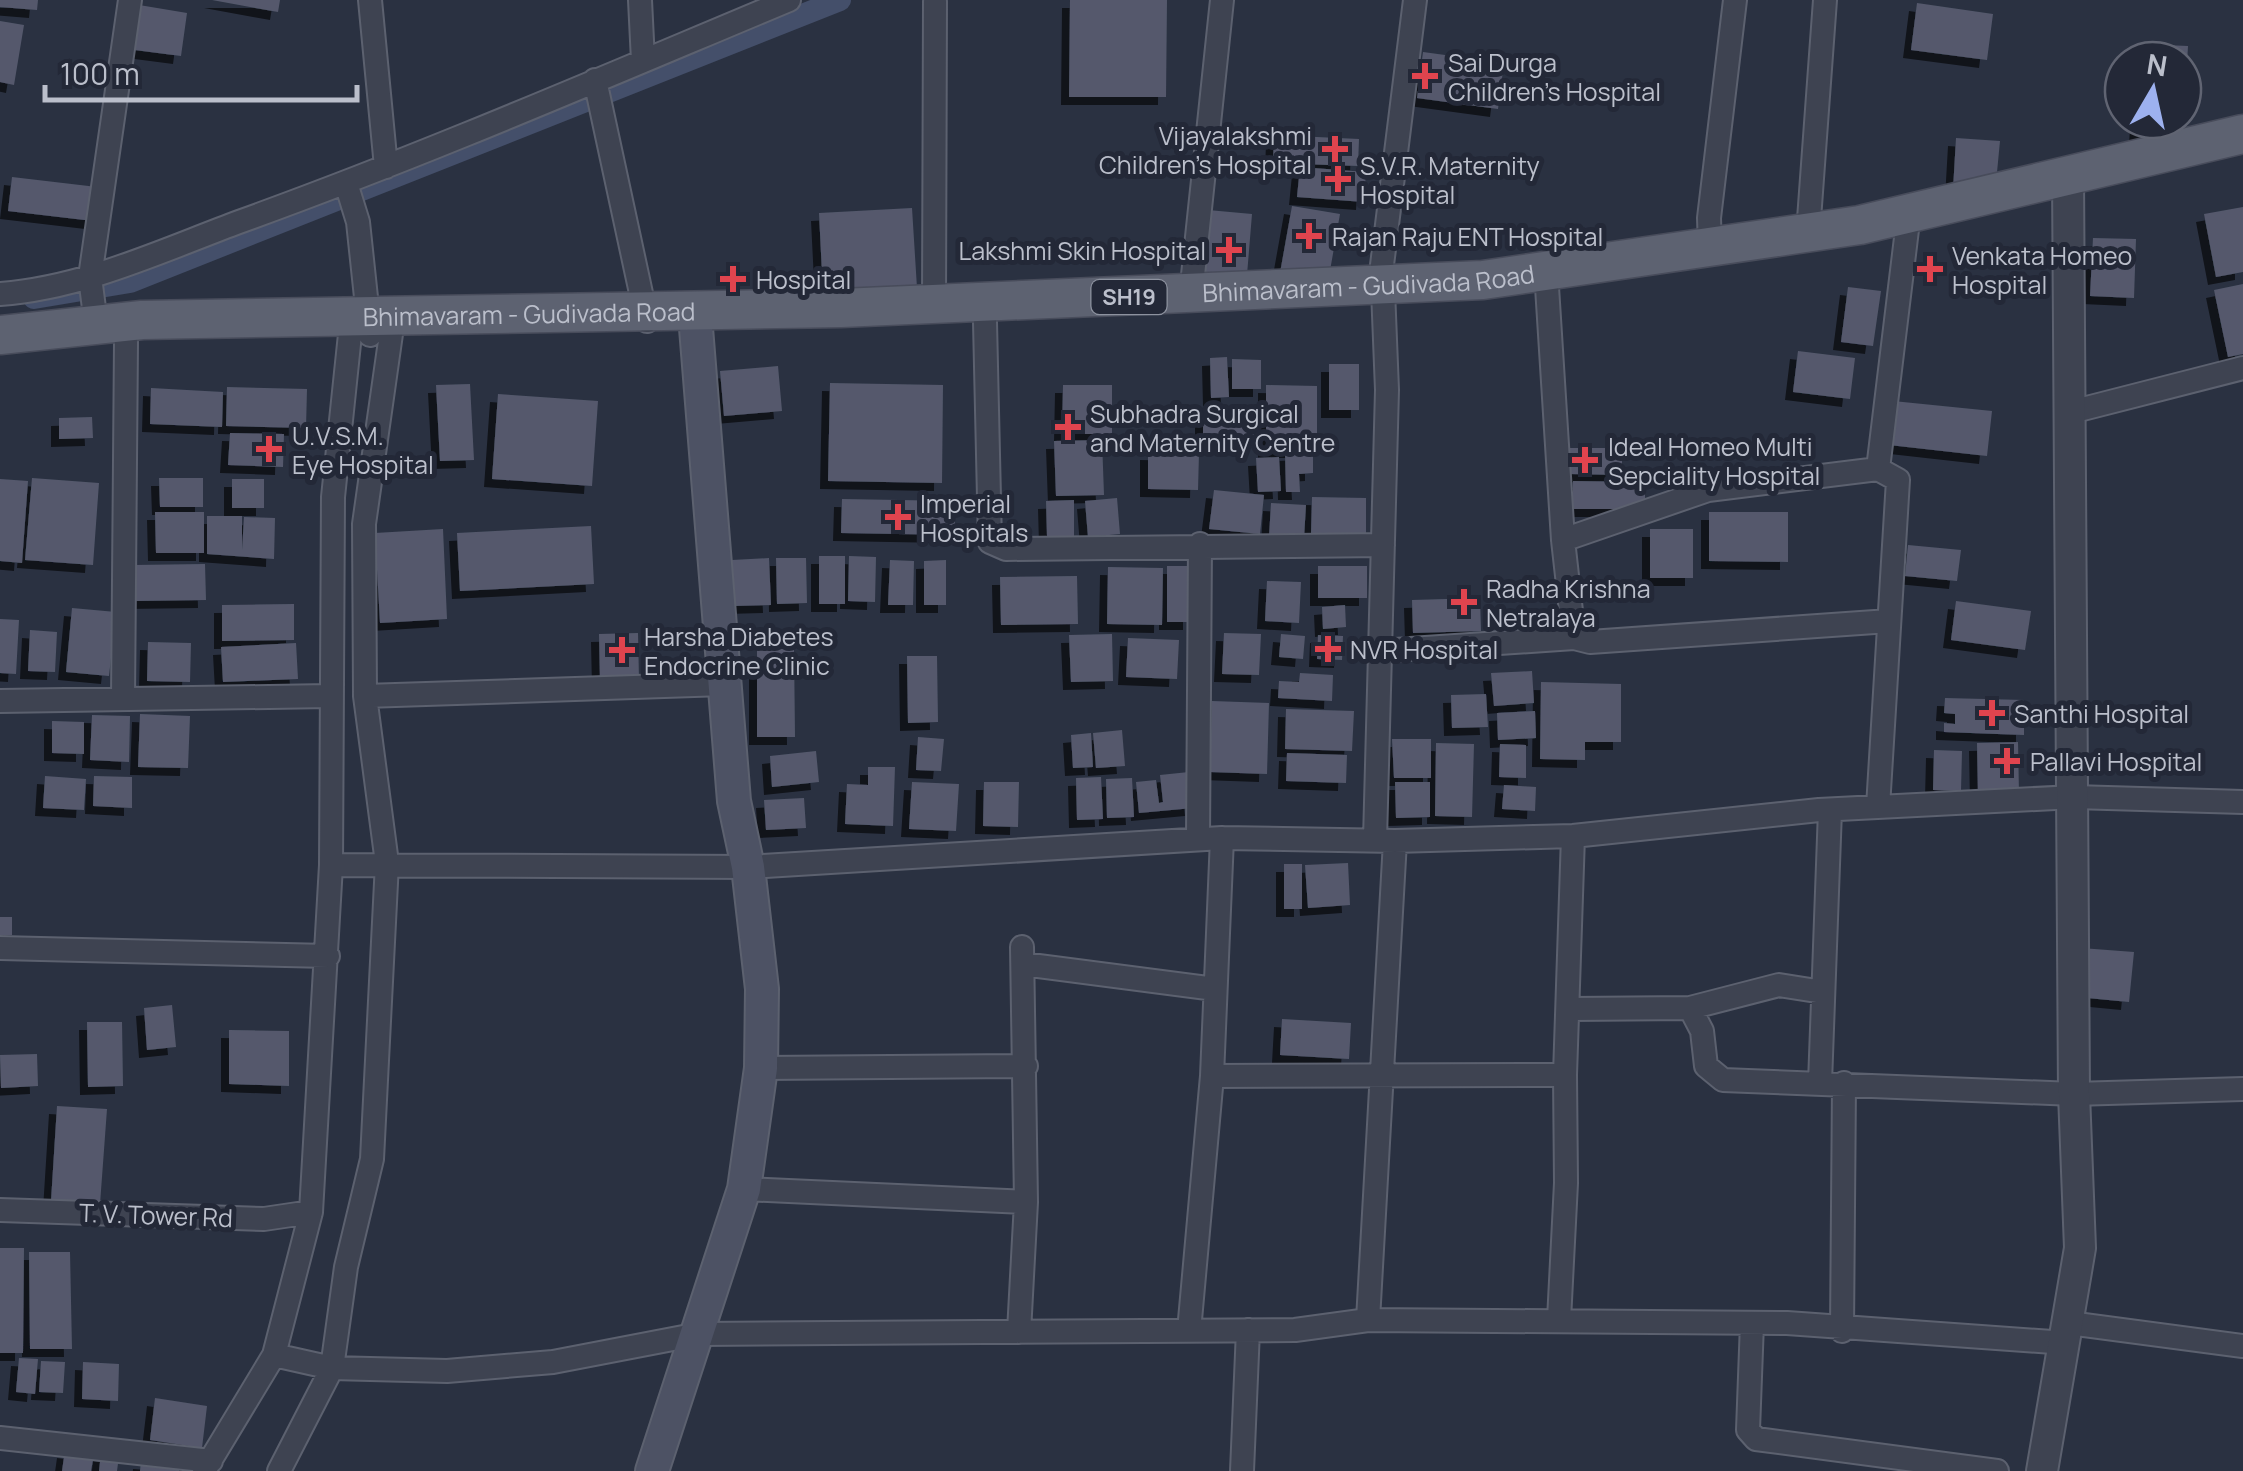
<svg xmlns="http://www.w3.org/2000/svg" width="2243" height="1471" font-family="Manrope,sans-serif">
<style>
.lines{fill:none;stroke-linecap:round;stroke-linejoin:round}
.canal{stroke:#444f6a;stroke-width:22}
.building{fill:#54596c;filter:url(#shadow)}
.minor-casing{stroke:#5c616f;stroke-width:26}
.tertiary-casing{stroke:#5c616f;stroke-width:34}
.secondary-casing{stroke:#5c616f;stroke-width:36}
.primary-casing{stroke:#484c5b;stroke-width:41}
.minor{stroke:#3e4351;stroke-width:22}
.tertiary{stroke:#3e4351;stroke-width:30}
.secondary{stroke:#4d5264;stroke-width:32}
.primary{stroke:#5d6271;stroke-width:38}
.health-dot{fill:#e0444e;stroke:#232837;stroke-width:4}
.labels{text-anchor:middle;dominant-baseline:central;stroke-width:10;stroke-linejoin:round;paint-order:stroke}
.shield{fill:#232837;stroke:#8d929f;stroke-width:2.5}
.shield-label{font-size:22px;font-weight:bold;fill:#bbbfcb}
.poi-label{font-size:25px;fill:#bbbfcb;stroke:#232837;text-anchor:start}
.street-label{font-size:25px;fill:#bbbfcb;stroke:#232837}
</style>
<defs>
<filter id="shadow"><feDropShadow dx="-8" dy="8" stdDeviation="0" flood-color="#0009"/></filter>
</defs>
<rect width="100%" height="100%" fill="#2a3141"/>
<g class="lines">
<path class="canal" d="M34 298 130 282 840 0"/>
</g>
<path class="building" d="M0 0H38L37 10 0 7Z
M212 0H280L278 12Z
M1070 0H1167L1166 97H1069Z
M1917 3 1993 14 1987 60 1911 50Z
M133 4 187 13 181 56 127 49Z
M0 21 24 25 14 85 0 82Z
M2141 44 2188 46 2186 81 2183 60H2140Z
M1423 52 1504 63 1498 109 1417 98Z
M2138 120H2184L2183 138 2137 136Z
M1274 135 1359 139 1358 166 1273 163Z
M1956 138 2000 141 1995 193 1953 190Z
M1300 167 1366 172 1364 202 1297 197Z
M12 177 97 187 93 221 8 211Z
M1292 206 1340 214 1328 282 1280 273Z
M2243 207V272L2216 277 2204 214Z
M912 208 917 288 823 293 819 213Z
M1208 210 1252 214 1247 275 1203 272Z
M2093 238 2136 239 2134 298 2090 296Z
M2243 284V354L2228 357 2214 290Z
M1848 287 1881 291 1873 346 1841 342Z
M1798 351 1855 358 1850 399 1793 392Z
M1227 357 1229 397 1211 398 1210 358Z
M1232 359 1261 360V389H1232Z
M1329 364H1359V410H1329Z
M778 366 782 411 724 416 720 371Z
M830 383 943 385 942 483 828 481Z
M470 384 474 460 440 461 436 385Z
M1063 385H1112V434H1062Z
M1266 385 1317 386V450H1266Z
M227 387 307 389 306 428 226 426Z
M151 388 223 392 222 427 150 424Z
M498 394 598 401 592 486 492 479Z
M1893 401 1992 411 1987 456 1889 445Z
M1203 411 1255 412 1256 447H1203Z
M92 417 93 438 59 439V418Z
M230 433 284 434 283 467 228 465Z
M1102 440 1104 495 1056 496 1054 441Z
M1569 448H1622V475L1569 474Z
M1148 452 1199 453 1198 490 1148 489Z
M1313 452V473L1299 474 1300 492H1286L1285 453Z
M1279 457 1281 491 1258 492 1256 458Z
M32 478 99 483 93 565 25 560Z
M159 478H203V507H160Z
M0 479 28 481 22 563 0 561Z
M232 479H264V508H232Z
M1573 481 1645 482V509H1573Z
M1214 490 1264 495 1260 534 1209 529Z
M1312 497 1366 498V535L1311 534Z
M1117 498 1120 534 1088 537 1085 501Z
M842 499 955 501V535L841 533Z
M1074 500V536H1047L1046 501Z
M1271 503 1306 505 1304 538 1269 537Z
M155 512H204V553H156Z
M1709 512H1788V562L1709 561Z
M207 516H242V550L244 517 275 518 274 559 207 554Z
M591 526 594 584 460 591 457 533Z
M443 529 447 619 380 623 375 533Z
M1650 529H1693V578H1650Z
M1908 545 1961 550 1957 581 1905 576Z
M819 556H845V604H819Z
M849 556 876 557 875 602 848 601Z
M769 558 771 605 734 606 732 560Z
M776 558H806L807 603 777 604Z
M890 560 914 561 913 605H888Z
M946 560V605H924V561Z
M205 564 206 600 135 601 134 565Z
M1167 566H1191V622H1167Z
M1318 566H1367V598H1318Z
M1108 567 1163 568 1162 625 1107 624Z
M1077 576 1078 624 1001 625 1000 577Z
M1267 581 1301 582 1299 623 1265 621Z
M1480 598 1481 631 1413 633 1412 600Z
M1956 601 2031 611 2025 650 1951 640Z
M294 604V640L222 641V605Z
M1345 605 1346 627 1323 629 1322 607Z
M72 608 116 612 109 676 66 672Z
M0 619 19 620 16 674 0 673Z
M30 630 57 632 55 672 28 671Z
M638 633 639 680H600L599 634Z
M1224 633 1261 634 1259 675 1222 674Z
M1112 634 1113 681 1071 682 1069 635Z
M1281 634 1305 636 1303 659 1279 657Z
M1318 635 1343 636 1342 660 1317 659Z
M1128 638 1179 640 1177 679 1126 677Z
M148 642 191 643 190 682 147 681Z
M296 643 298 679 223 682 221 647Z
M757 649H794L795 737H757Z
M907 656H937L938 722 908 723Z
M1532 671 1534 703 1494 706 1491 673Z
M1300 673 1333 675 1332 701 1278 698 1279 681 1299 682Z
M1541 682 1621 684V742H1585V760L1540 759Z
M1486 694 1488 727 1452 728 1451 695Z
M1945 698 2024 700V735L1944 732V723L1955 724V714L1944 713Z
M1212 701 1269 703 1267 774 1210 772Z
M1286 709 1354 711 1352 751 1285 749Z
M1535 711 1536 738 1498 740 1497 713Z
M140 714 190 716 188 768 138 767Z
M92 715 130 716 129 762 90 760Z
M52 721 84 722V754L52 753Z
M1122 730 1125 766 1096 768 1093 733Z
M1091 733 1093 767 1073 768 1071 735Z
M918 737 944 739 941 771 916 770Z
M1392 739H1431V778H1394Z
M2018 742 2019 794 1978 795 1977 743Z
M1436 743 1474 744 1472 817 1435 816Z
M1500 744 1526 745V778L1499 777Z
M1934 750 1962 751 1961 791 1933 790Z
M816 751 819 782 772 787 770 756Z
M1287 753 1347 755 1346 783 1286 781Z
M868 767H895L893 826 845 824 847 784 868 785Z
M1189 772 1193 808 1139 813 1136 782 1156 780 1159 803 1163 802 1160 775Z
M45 776 86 779 84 810 43 808Z
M94 776 132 777V808L93 806Z
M1101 777 1103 819 1077 820 1076 778Z
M1132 778 1134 817 1107 818 1106 779Z
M912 782 959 784 956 831 909 829Z
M984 782H1019L1018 827 983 826Z
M1395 782H1430V817L1396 818Z
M1504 785 1536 787 1535 811 1502 809Z
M804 798 806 828 766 830 764 800Z
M1348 863 1350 905 1308 908 1305 865Z
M1284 864H1302V909H1284Z
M0 917H12V935H0Z
M2081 948 2134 952 2129 1002 2077 997Z
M172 1005 176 1047 147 1050 144 1008Z
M1282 1019 1351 1023 1349 1059 1280 1055Z
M87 1022H122L123 1086 88 1087Z
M229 1030 289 1031V1086L229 1084Z
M37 1054 38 1086 1 1088 0 1055Z
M57 1106 107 1109 100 1204 51 1201Z
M0 1248H24L23 1353H0Z
M29 1252H70L72 1349H30Z
M19 1358 38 1359 35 1394 16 1392Z
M41 1361 65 1362 63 1393 39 1392Z
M83 1362 119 1364 118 1401 82 1399Z
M155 1398 207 1406 202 1448 150 1440Z
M65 1450 94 1454 91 1471H62Z
M101 1453 119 1456 117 1471H99Z
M141 1461 180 1464 179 1471H140Z"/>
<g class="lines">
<defs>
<path id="minor" d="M370 0 386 167
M640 0 643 61
M595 80 647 321
M346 183 358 222 370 335
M1808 233 1825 0
M1710 247 1709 218 1735 0
M1546 271 1563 540 1574 638 1590 642 1889 621
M0 294C83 288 161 251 239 222 425 155 607 76 789 0
M1191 294 1222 0
M934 304 935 2
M985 322 990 542 1006 549 1383 545
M96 324 90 277 130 0
M2071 412 2243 368
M1563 540 1708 490 1878 469
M1380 651 1574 638
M365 696 724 684
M123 699 126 342
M0 701 329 696
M1878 807 1898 480 1878 469 1909 213
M1198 839 1200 544
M1375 840 1387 390 1382 265 1415 0
M331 865 748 867 1222 838 1395 841 1573 836 1819 810 2074 797 2243 802
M0 948 328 956
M1023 964 1215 989
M1690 1008 1779 985 1823 992
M1571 1009 1690 1008 1702 1031 1706 1066 1723 1080 2074 1094 2243 1089
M761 1068 1026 1066
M1212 1076 1565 1075 1573 836
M1820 1083 1830 810
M744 1189 1026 1202
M0 1210 264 1219 311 1212
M1368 1320 1395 841
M1559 1320 1566 1183 1565 1075
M1752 1323 1748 1430 1756 1439 1997 1471
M2069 1323 2243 1346
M1189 1331 1212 1076 1222 838
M1842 1331 1844 1083
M1019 1332 1026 1202 1022 947
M274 1355 332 1368 447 1371 553 1362 699 1334 1295 1330 1368 1320 1787 1323 2066 1343
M0 1438 211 1461
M204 1471 274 1355 311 1212 331 865 333 497 352 315
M279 1471 332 1368 346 1267 372 1159 387 863 365 696 364 524 391 334
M1242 1471 1248 1330"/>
<path id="tertiary" d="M2042 1471 2080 1248 2074 1094 2068 176"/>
<path id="secondary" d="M652 1471 744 1189 761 1068 762 989 748 867 734 801 696 328"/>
<g id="primary">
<path id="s1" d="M0 335 142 320 841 308 1483 280 1860 225 2243 134"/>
</g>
</defs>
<use href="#minor" class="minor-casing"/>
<use href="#tertiary" class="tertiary-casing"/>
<use href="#secondary" class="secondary-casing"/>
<use href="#primary" class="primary-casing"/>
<use href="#minor" class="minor"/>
<use href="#tertiary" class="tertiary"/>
<use href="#secondary" class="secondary"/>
<use href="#primary" class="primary"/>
</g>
<g class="health-dot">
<path d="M1420 61h10v10h10v10h-10v10h-10v-10h-10v-10h10z"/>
<path d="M1330 134h10v10h10v10h-10v10h-10v-10h-10v-10h10z"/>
<path d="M1333 164h10v10h10v10h-10v10h-10v-10h-10v-10h10z"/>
<path d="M1304 221h10v10h10v10h-10v10h-10v-10h-10v-10h10z"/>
<path d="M1224 235h10v10h10v10h-10v10h-10v-10h-10v-10h10z"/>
<path d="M1925 254h10v10h10v10h-10v10h-10v-10h-10v-10h10z"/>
<path d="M728 264h10v10h10v10h-10v10h-10v-10h-10v-10h10z"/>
<path d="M1063 412h10v10h10v10h-10v10h-10v-10h-10v-10h10z"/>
<path d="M264 434h10v10h10v10h-10v10h-10v-10h-10v-10h10z"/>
<path d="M1580 445h10v10h10v10h-10v10h-10v-10h-10v-10h10z"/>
<path d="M893 502h10v10h10v10h-10v10h-10v-10h-10v-10h10z"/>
<path d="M1459 587h10v10h10v10h-10v10h-10v-10h-10v-10h10z"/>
<path d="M1323 634h10v10h10v10h-10v10h-10v-10h-10v-10h10z"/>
<path d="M617 635h10v10h10v10h-10v10h-10v-10h-10v-10h10z"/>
<path d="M1987 698h10v10h10v10h-10v10h-10v-10h-10v-10h10z"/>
<path d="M2002 746h10v10h10v10h-10v10h-10v-10h-10v-10h10z"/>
</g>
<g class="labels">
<rect class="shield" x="1091.5" y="280" width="75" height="34" rx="8"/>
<g class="shield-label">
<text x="1129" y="297">SH19</text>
</g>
<g class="poi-label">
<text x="1448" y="62">Sai Durga<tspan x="1448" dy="29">Children's Hospital</tspan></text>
<text x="1312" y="135" text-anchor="end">Vijayalakshmi<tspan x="1312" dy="29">Children's Hospital</tspan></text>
<text x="1360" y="165">S.V.R. Maternity<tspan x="1360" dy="29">Hospital</tspan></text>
<text x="1332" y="236">Rajan Raju ENT Hospital</text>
<text x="1206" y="250" text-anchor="end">Lakshmi Skin Hospital</text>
<text x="1952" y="255">Venkata Homeo<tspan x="1952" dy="29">Hospital</tspan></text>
<text x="756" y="279">Hospital</text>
<text x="1090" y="413">Subhadra Surgical<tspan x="1090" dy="29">and Maternity Centre</tspan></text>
<text x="292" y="435">U.V.S.M.<tspan x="292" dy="29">Eye Hospital</tspan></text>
<text x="1608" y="446">Ideal Homeo Multi<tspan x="1608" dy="29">Sepciality Hospital</tspan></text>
<text x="920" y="503">Imperial<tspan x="920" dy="29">Hospitals</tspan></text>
<text x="1486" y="588">Radha Krishna<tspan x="1486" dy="29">Netralaya</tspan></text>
<text x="644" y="636">Harsha Diabetes<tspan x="644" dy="29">Endocrine Clinic</tspan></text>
<text x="1350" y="649">NVR Hospital</text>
<text x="2014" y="713">Santhi Hospital</text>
<text x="2030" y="761">Pallavi Hospital</text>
</g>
<g class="street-label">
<text stroke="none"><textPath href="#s1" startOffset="1370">Bhimavaram - Gudivada Road</textPath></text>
<text stroke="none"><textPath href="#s1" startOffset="530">Bhimavaram - Gudivada Road</textPath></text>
<text transform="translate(156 1215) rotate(2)">T. V. Tower Rd</text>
</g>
</g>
<g transform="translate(2153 90) rotate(9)"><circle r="48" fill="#232837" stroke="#606472" stroke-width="2.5"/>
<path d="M0-8L18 38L0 25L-18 38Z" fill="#9db1ef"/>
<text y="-15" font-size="28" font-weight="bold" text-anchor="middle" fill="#bbbfcb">N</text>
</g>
<path d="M45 85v15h312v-15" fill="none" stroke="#bbbfcb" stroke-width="5"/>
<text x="60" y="85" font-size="30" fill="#bbbfcb" stroke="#232837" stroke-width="8" paint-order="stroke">100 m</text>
</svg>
